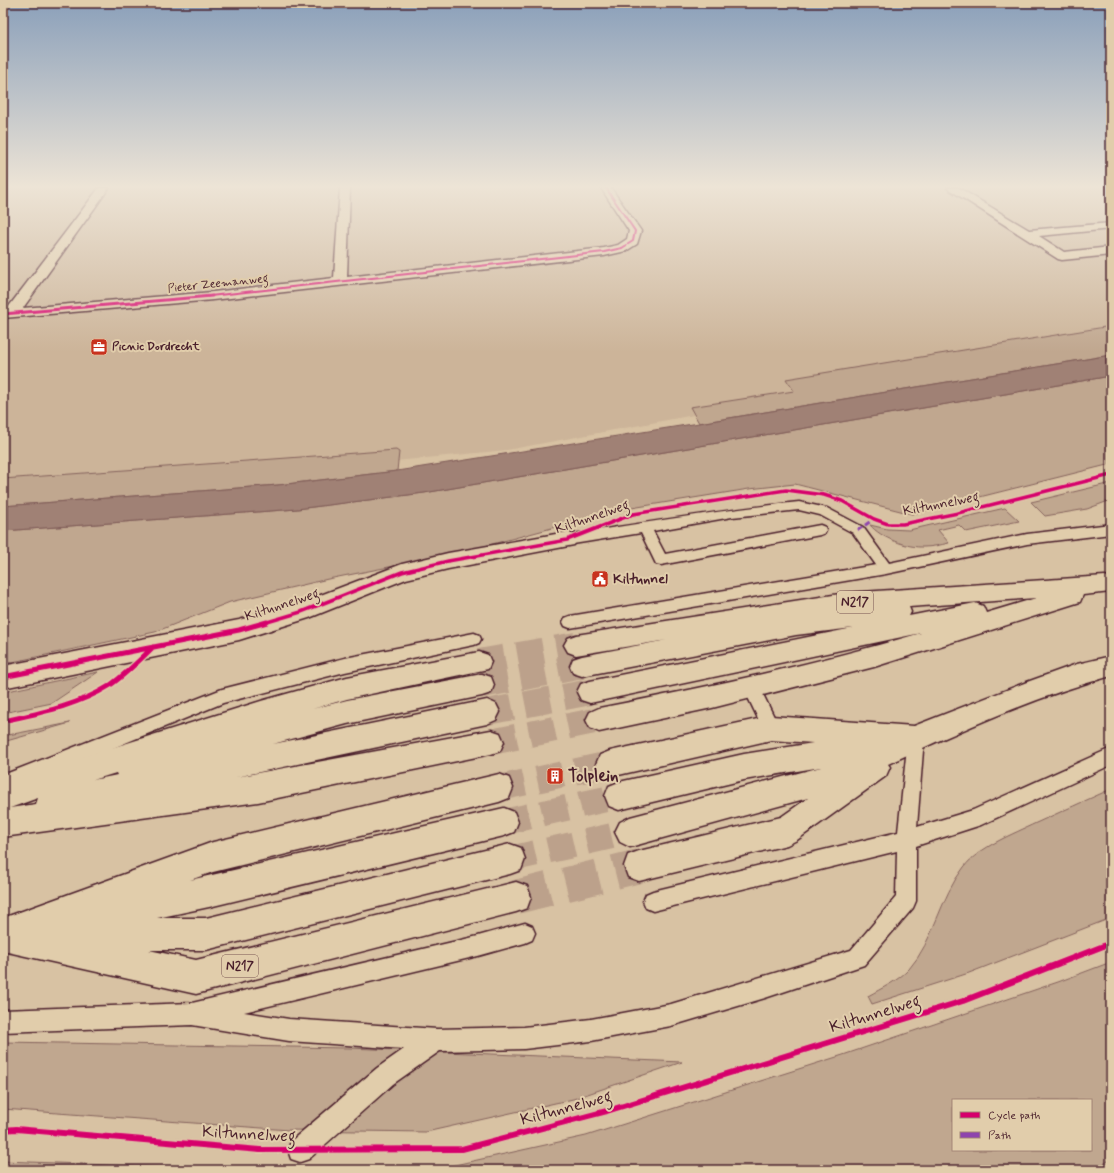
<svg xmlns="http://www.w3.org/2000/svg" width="1114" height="1173" font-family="Mynerve,sans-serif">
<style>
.built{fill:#ccb499}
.green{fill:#c0a78f;stroke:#85635d;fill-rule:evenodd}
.water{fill:#a08174;stroke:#7e5a57}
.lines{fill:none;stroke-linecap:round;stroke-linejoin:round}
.primary-tunnel-far1{stroke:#bca18b;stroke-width:26;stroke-dasharray:26 13;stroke-linecap:butt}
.primary-tunnel{stroke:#bca18b;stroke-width:34;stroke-dasharray:34 17;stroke-linecap:butt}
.service-casing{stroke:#4a1f2b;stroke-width:3}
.minor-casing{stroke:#4a1f2b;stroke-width:3}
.primary-casing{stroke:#4a1f2b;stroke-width:3}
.service{fill:#e1cdab;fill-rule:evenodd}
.minor{fill:#e1cdab;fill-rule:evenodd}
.primary{fill:#e1cdab;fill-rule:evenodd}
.quiet{stroke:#8e44ad;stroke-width:3;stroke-dasharray:5.5 3;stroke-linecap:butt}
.cycleway-far4-casing{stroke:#e1cdab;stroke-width:3.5}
.cycleway-far3-casing{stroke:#e1cdab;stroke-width:5}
.cycleway-far2-casing{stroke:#e1cdab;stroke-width:6}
.cycleway-far1-casing{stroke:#e1cdab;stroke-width:8}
.cycleway-casing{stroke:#e1cdab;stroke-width:8}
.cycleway-far4{stroke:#d6006c;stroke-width:2}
.cycleway-far3{stroke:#d6006c;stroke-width:3}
.cycleway-far2{stroke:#d6006c;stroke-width:3.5}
.cycleway-far1{stroke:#d6006c;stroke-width:5}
.cycleway{stroke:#d6006c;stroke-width:6}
.labels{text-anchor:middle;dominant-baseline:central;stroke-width:4;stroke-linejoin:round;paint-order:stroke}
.far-street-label{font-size:12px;fill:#4a1f2b;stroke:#e1cdab}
.far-poi-label{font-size:12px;font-weight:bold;fill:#4a1f2b;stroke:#e1cdab;text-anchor:start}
.shield{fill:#e1cdab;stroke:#775351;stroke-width:1}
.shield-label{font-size:13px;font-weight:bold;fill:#4a1f2b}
.street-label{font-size:14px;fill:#4a1f2b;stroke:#e1cdab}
.poi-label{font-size:14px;font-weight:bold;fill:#4a1f2b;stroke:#e1cdab;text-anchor:start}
.near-poi-label{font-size:17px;font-weight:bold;fill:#4a1f2b;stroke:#e1cdab;text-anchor:start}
.near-street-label{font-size:17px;fill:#4a1f2b;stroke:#e1cdab}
</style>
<rect width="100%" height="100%" fill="#d8c2a3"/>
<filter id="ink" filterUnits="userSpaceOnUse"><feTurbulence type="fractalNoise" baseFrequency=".025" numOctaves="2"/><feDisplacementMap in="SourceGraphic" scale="8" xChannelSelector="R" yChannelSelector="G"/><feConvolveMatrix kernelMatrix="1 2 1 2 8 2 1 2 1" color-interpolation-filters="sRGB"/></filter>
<g filter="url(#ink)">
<path class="built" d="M3 188H1111V337L507 450 3 500Z"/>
<path class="green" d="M1111 326V355L699 423 690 407 794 391 786 379Z
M1111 376V464L912 514 795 484 749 489 619 510 455 554 328 579 230 602 155 632 3 664V531L297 509 424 493Z
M396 450 399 452 397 471 278 485 3 506V479Z
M1111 483V500L1087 509 1045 516 1031 502Z
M1005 508 1019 521 966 532 959 525 938 530 949 543C940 545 932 547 924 547 907 548 881 538 870 525L887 529 909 530Z
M98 672 52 703 3 713V692Z
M70 723 3 742V736Z
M1111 789V918L969 973 872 1004 868 996C882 988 898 981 909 969 934 941 940 897 964 867 979 847 1013 834 1036 823 1061 812 1086 800 1111 789Z
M1111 962V1159L1094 1170H432L586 1136 843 1055 1058 982ZM953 1100H1091V1150H953Z
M3 1042 349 1048 682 1062 573 1099 426 1132 289 1130 3 1109Z
M3 1161 136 1166 368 1170H3Z"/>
<path class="water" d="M1111 355V376L424 493 297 509 3 531V506L278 485 397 471 699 423Z"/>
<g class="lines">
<path class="primary-tunnel-far1" d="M479 662 576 645
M482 685 582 666
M487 712 590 692
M491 742 599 720
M499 788 610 764
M504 822 619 796
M510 859 630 832"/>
<path class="primary-tunnel" d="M516 897 639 866"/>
<defs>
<path id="service" d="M799 502 827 508 863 527 889 563 1027 534 1111 524V534L1027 544 886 574 570 628 565 626 563 622 565 618 570 616 876 565 853 533 820 515 799 510 732 517 653 531 665 554 820 525 825 527 826 530 825 533 820 535 661 565 656 564 641 533 567 545 562 543 560 540 562 537 567 535C644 523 721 510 799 502Z
M474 633 479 635 481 639 479 643 474 645 345 672 223 703 3 793V775L222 689 345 658Z
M751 680 757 682 777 723 779 728 777 733 771 736 765 733 743 687 745 682Z
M916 730 922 732 924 738 917 827 973 810 1111 748V765L981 825 916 846V901L913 908 864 965 765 998 671 1026 591 1041 524 1049 440 1051 393 1084 309 1159 300 1162 291 1159 288 1150 291 1141 377 1068 404 1049 289 1041 192 1025 3 1032V1010L192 1003 478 936 525 923 532 926 535 933 532 940 525 943 478 956 244 1012 289 1019 437 1029 524 1027 591 1019 671 1004 851 950 896 897 897 851 653 911 646 908 643 901 646 894 653 891 898 832 908 738 910 732Z"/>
<path id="minor" d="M99 188H109L23 308 213 292 334 278 340 188H350L347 277 604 248 618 245 627 239 629 231 601 188H611L641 231 637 244 626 251 604 256 213 300 3 318V310L7 309Z
M947 188H959L1029 230 1111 223V229L1039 236 1064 252 1111 247V255L1062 260 1058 259Z
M567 532 574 535 577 540 574 545 448 569 406 579 309 618 239 640 3 688V666L239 620 297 604 402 564 448 553Z"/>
<path id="primary" d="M1105 576 1111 578V592L1083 595 1080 602 874 667 712 708 599 732 590 728 586 720 590 712 599 708C707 687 816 664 921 633L590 703 581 700 577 692 581 684 590 681 853 628 796 635 582 676 573 673 570 666 573 659 582 656 667 640 576 655 568 652 564 645 568 638 576 635 846 593ZM1036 598 986 613 983 606 975 603 909 616 911 612 909 607Z
M479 652 488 655 491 662 488 669 347 699 312 709 347 700 482 674 491 677 494 685 491 693 482 696 347 724 273 744 487 700 496 704 500 712 496 720 487 724 236 777 491 730 500 733 504 742 500 751 491 754 258 802 3 837V782L261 701 347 677ZM116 773 117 775 93 780ZM38 798 36 804 10 808Z
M1111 656V676C1034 697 960 731 888 764L890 767 886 776 797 840 787 845 639 881 628 877 624 866 628 855 639 851 781 817 808 798 630 847 620 842 615 832 620 822 630 817 821 767 744 780 619 810 609 806 605 796 609 786 619 782 744 754 813 743 771 740 610 777 600 773 596 764 600 755 610 751 771 716 914 726 1027 682 1077 664Z
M499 774 509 778 513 788 509 798 499 802 213 872 190 880 504 808 514 812 518 822 514 832 504 836 209 907 157 918H206L510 844 521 848 525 859 521 870 510 874 206 950H149L196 960 516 882 527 886 531 897 527 908 516 912 196 994 3 951V918L213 842Z"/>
</defs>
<use href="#service" class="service-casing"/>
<use href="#minor" class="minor-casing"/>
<use href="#primary" class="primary-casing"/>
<use href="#service" class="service"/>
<use href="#minor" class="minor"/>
<use href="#primary" class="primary"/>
<path class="quiet" d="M858 530 874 519"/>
<defs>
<path id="cycleway-far4" d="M201 297 604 252 622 248 633 241 635 231 606 188"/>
<path id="cycleway-far3" d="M3 314 212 296"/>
<path id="cycleway-far2" d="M264 623 301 612 402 572 448 561 567 540 633 514 786 490 824 495 842 501 874 519 888 524H903L958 513 1111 475"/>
<path id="cycleway-far1" d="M3 677 239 630 267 622
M3 721C39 713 77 706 109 686 125 675 139 661 153 647"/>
<path id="cycleway" d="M3 1130 16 1129 260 1150 462 1149 607 1111 963 1001 1111 943"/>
</defs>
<use href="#cycleway-far4" class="cycleway-far4-casing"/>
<use href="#cycleway-far3" class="cycleway-far3-casing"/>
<use href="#cycleway-far2" class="cycleway-far2-casing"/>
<use href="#cycleway-far1" class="cycleway-far1-casing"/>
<use href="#cycleway" class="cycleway-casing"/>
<use href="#cycleway-far4" class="cycleway-far4"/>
<use href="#cycleway-far3" class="cycleway-far3"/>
<use href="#cycleway-far2" class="cycleway-far2"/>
<use href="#cycleway-far1" class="cycleway-far1"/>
<use href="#cycleway" class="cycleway"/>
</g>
</g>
<linearGradient id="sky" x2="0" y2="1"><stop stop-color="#8ba0ba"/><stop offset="0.53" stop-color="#ede4d6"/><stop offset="1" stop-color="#ede4d6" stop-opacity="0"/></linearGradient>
<rect width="1114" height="352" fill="url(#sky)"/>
<defs>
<symbol id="office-square" viewBox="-11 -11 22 22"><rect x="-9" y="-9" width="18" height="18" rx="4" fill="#c8321e" stroke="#e1cdab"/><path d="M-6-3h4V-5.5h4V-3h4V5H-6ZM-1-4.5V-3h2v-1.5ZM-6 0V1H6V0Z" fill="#fff"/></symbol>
<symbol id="civic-square" viewBox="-11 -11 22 22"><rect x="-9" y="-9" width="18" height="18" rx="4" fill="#c8321e" stroke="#e1cdab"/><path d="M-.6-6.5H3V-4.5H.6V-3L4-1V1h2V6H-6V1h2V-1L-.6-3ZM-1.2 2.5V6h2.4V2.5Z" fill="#fff"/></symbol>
<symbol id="building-square" viewBox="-11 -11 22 22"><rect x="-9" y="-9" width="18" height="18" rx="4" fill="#c8321e" stroke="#e1cdab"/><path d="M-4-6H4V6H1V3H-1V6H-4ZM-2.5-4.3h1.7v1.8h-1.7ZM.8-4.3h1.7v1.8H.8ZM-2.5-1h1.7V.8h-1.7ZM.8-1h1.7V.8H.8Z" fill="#fff"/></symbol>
</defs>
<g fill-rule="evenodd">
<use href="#office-square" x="89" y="337" width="20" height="20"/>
<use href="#civic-square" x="590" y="569" width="20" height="20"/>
<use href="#building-square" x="545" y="766" width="20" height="20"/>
</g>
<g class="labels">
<g class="far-street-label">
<text transform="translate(218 284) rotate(-6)">Pieter Zeemanweg</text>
</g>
<g class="far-poi-label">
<text x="112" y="347">Picnic Dordrecht</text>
</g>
<g class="shield">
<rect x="837" y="591" width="36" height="22" rx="3"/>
<rect x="222" y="955" width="36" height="22" rx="3"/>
</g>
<g class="shield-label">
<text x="855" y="602">N217</text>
<text x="240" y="966">N217</text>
</g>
<g class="street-label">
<text transform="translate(941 504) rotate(-11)">Kiltunnelweg</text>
<text transform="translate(592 517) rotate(-19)">Kiltunnelweg</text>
<text transform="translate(282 605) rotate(-18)">Kiltunnelweg</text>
</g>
<g class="poi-label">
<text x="613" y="579">Kiltunnel</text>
</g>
<g class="near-poi-label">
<text x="568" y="776">Tolplein</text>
</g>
<g class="near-street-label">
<text transform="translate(875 1014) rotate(-17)">Kiltunnelweg</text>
<text transform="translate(566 1108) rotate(-15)">Kiltunnelweg</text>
<text transform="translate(249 1134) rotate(3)">Kiltunnelweg</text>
</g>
</g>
<rect width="1114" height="1173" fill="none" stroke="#e1cdab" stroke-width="16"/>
<rect x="8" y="8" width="1098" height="1157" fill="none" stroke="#4a1f2b" stroke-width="1.5" filter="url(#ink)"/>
<rect x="952" y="1099" width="140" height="52" fill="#e1cdab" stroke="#a58778"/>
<rect x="960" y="1112" width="20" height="6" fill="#d6006c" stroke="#a58778"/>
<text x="988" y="1119" font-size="12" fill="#4a1f2b">Cycle path</text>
<rect x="960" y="1132" width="20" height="6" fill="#8e44ad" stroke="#a58778"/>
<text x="988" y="1139" font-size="12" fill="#4a1f2b">Path</text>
</svg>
